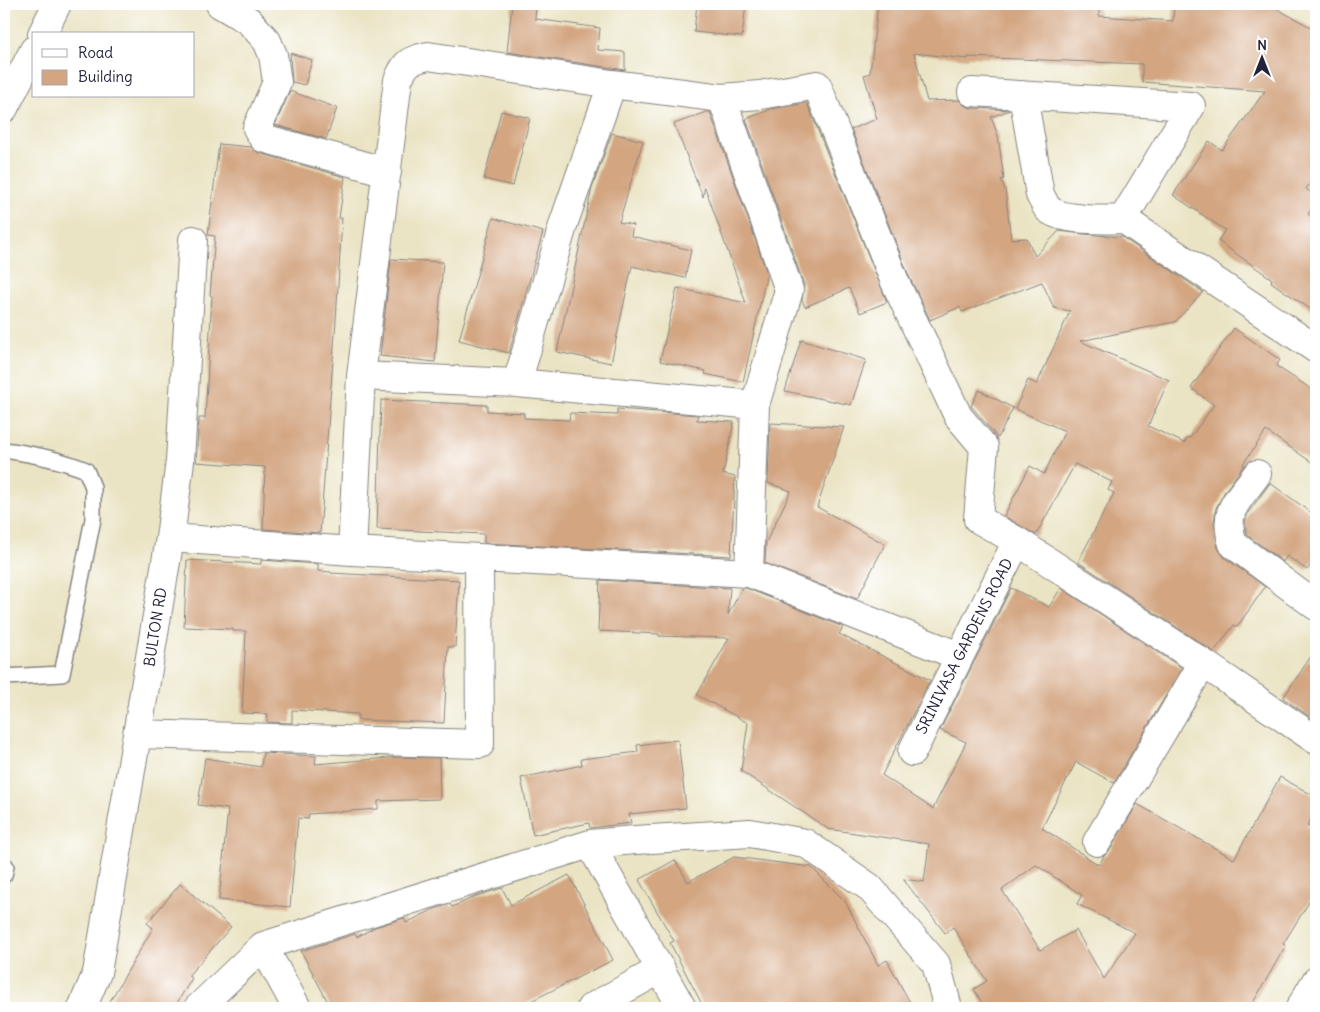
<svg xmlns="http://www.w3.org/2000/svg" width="1320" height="1012" font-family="Delius,sans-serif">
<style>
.building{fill:#d3a581;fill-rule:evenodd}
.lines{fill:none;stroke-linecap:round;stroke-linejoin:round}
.lane-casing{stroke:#868380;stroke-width:18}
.street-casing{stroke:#868380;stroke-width:30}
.secondary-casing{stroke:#868380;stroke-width:30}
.lane{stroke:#fff;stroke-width:15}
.street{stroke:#fff;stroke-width:28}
.secondary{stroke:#fff;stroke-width:28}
.labels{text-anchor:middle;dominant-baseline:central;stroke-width:5;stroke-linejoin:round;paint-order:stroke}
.street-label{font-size:15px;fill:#22223b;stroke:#fff}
</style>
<rect width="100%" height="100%" fill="#fff"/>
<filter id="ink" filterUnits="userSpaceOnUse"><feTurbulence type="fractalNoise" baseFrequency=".02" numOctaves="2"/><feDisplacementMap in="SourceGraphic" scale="10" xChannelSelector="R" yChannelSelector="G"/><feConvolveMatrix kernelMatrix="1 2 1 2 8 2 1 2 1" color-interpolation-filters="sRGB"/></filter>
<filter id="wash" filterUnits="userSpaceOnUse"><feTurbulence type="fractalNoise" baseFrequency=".0096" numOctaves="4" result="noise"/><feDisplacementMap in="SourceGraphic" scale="20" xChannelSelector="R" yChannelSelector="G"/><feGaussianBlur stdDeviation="1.12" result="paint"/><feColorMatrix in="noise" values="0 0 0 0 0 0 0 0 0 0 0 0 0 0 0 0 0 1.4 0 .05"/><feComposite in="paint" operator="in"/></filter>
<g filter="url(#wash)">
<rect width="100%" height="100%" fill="#eae4c4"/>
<g id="blocks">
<path class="building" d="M512 4H536L535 19 600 28 598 50 625 52V70L507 52Z
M697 4H746L742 37 694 32Z
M878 4H1099V16L1173 21 1174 4 1259 9 1262 4H1268L1316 30V175L1306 189 1316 196V202L1308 214 1316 220V313L1271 282 1272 279 1218 241 1225 230 1173 195 1209 141 1222 150 1265 91 1142 82V64L968 57V59L914 53 927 101 959 100 964 105 971 108 1010 110 991 117 998 136 1004 179 1001 180 1005 189 1011 239 1027 238 1035 256 1059 231 1083 234 1122 237 1203 292 1175 322 1080 341 1169 380 1148 426 1184 443 1188 437 1190 438 1214 405 1191 388 1234 328 1280 360 1276 366 1316 392V465L1266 431 1243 464 1244 465 1225 491 1216 508 1214 523 1218 548 1224 557 1265 587 1237 627 1234 625 1214 652 1078 562 1114 493 1108 490 1112 482 1075 464 1036 535 1004 516 1030 466 1044 474 1065 431 1015 409 1028 380 1037 384 1070 311 1054 308 1042 282 962 312 960 307 930 320 909 276 851 129 877 119 864 75 870 73Z
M290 53 312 60 305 85 292 82Z
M290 91 337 108 326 139 275 125Z
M807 103 887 302 860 313 849 288 805 307 802 300 804 285 746 119 771 109Z
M501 111 530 118 513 186 484 179Z
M707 112H710L767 273 743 382 705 374 706 371 660 361 677 288 746 303 705 187 703 197 674 124Z
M612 133 643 141 619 222 633 225 631 236 691 250 685 278 632 266 611 363 557 352 592 188Z
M219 144 251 147 259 153 345 177 339 218H342L336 320 320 533 263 529 265 467 196 462 199 418H205L212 296 210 295 215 236 208 235Z
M493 218 543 232 509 353 459 340Z
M391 259 443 262 435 362 380 356Z
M801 340 866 360 851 405 785 391Z
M979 390 1013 408 998 438 971 406Z
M381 400 487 405V411L524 413V418L569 420 570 413 617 415V409L698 415 697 420 734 422 723 474 735 477 731 556 484 543V534L377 529Z
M770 423 844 427 817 507 885 544 857 599 765 563 766 542 791 491 768 483Z
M1270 483 1316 516V557L1307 570 1287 556 1283 562 1247 535 1245 523 1248 513Z
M187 560 261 564V560L318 564V571L331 572V573L459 580 455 647H448L444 723 358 720V714L292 710V723L267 722 268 714 242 713 246 631H233V629L184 627Z
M600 580 730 588 728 615 742 588H746L843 627 839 634 930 680 882 775 933 809 966 742 940 730 1011 588 1049 607 1061 588 1182 668 1114 783 1076 762 1042 828 1099 865 1104 856 1110 850 1137 804 1234 859 1280 777 1316 797V810L1307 826 1316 831V891L1283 944 1286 945 1250 1008H985L974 989 987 981 953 927 945 933 903 879 924 882 929 844 828 829 741 771 748 723 697 695 729 638 659 636V634L598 631ZM1036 865 1082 895 1077 904 1135 933 1104 979 1076 930 1040 950 1002 890Z
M1316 649V721L1283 698Z
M678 740 686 808 629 814 631 823 590 828 589 823 533 835 521 778 582 765 581 759 638 752 637 745Z
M263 753 316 756 315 764 400 757 439 758 440 799 378 801V809L309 814 308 819 298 818 290 907 219 900 228 809 198 805 205 758 261 767Z
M734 857 811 867 845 901 878 965 887 960 913 1008H704L670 943 674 941 639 880 675 860 688 882Z
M569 875 613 960 517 1008H331L301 951 355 934 357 937 375 927 404 918 406 923 432 910 450 904 452 907 474 897 502 888 511 905Z
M180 884 231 927 188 976 192 978 174 1008H106L153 928 147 923Z"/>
</g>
</g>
<g filter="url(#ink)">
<use href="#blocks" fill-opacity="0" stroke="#868380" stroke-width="1"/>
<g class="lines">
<defs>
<path id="lane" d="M4 450C33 454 59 459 86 470L93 487V519L62 674 4 677
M4 866H6L4 875"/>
<path id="street" d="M220 4 249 21 267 41 273 55 277 82 257 128 263 138 387 172
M42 34 57 4
M972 92 1191 106 1123 219 1316 349
M1023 95 1040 195C1043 199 1045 206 1048 209 1062 221 1106 220 1123 219
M4 108 34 50
M361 376 517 383 755 405
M517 383 564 222 612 84
M1257 474C1238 501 1222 509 1233 544L1316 606
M170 538 352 551 749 573 755 405 789 290 722 98
M352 551 361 376 398 80C406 62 408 61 428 56L612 84 722 98 760 95 817 85 895 282 958 416 984 447 978 519 1017 541 1203 663 1316 740
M749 573 959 656
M137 734 480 744 479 559
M912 752 1017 541
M1097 842 1203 663
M590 844 682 1008
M263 946 297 1008
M82 1008 97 973 170 538 180 461 193 240
M198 1008 263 946 590 844 635 840 750 833 805 843 869 887 936 964 948 1008
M591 1008 661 969"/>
<path id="secondary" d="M1300 1008 1316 981"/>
</defs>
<use href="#lane" class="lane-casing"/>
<use href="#street" class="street-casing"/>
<use href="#secondary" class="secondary-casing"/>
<use href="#lane" class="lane"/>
<use href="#street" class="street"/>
<use href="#secondary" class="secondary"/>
</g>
</g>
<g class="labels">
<g class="street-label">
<text transform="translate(155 627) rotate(-81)">BULTON RD</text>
<text transform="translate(964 646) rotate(-63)">SRINIVASA GARDENS ROAD</text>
</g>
</g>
<rect width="1320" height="1012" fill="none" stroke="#fff" stroke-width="20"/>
<rect x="32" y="32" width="162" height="65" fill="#ffffff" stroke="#a7a7b1"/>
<rect x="42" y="49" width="25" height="8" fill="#ffffff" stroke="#a7a7b1"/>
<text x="78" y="58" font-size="15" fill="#22223b">Road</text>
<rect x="42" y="70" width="25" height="15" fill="#d3a581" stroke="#a7a7b1"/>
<text x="78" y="82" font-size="15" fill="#22223b">Building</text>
<g transform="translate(1262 58)" stroke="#ffffff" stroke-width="4" paint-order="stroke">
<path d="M0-4L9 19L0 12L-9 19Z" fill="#22223b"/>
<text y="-8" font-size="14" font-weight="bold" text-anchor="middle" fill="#22223b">N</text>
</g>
</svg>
